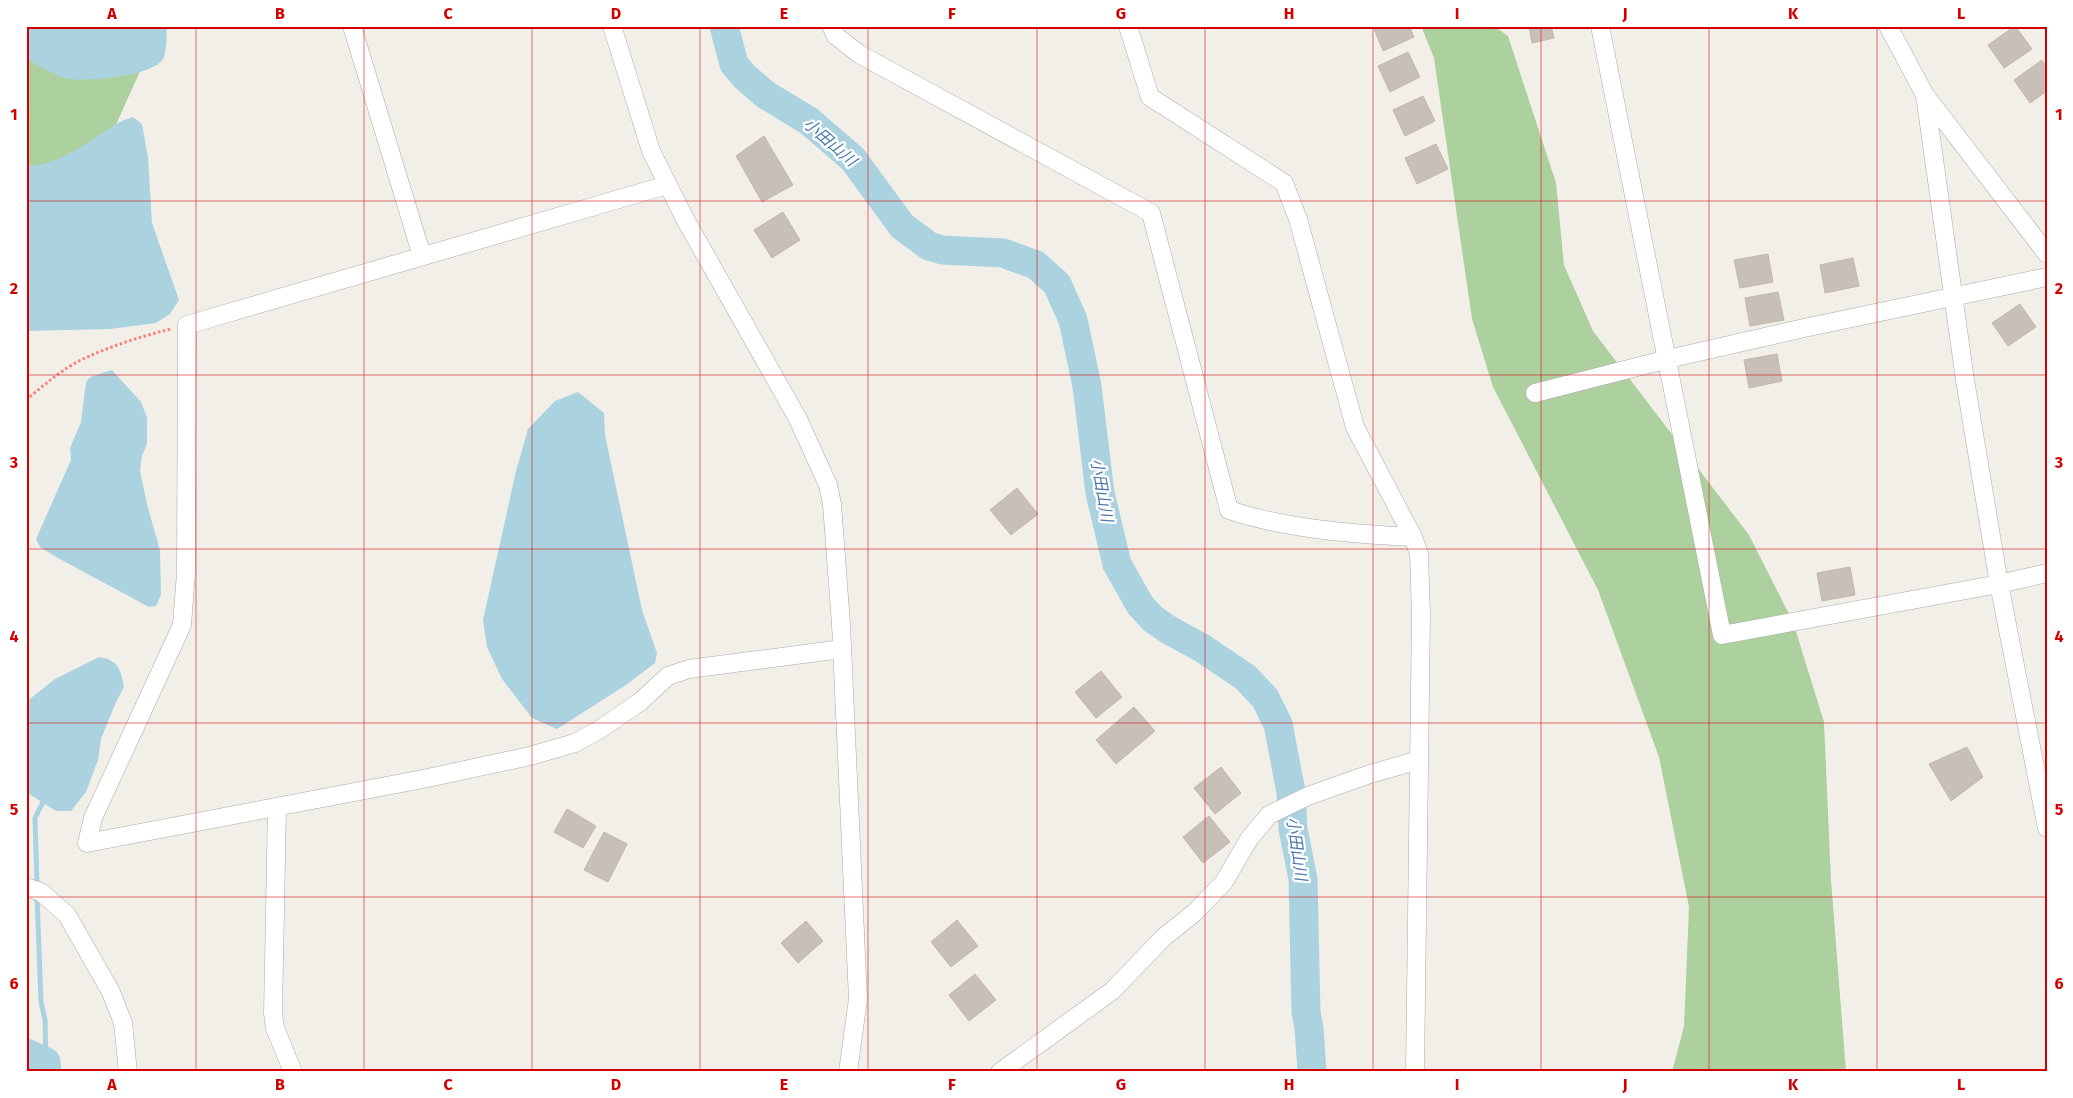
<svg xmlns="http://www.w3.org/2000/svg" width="2073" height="1098" font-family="'Fira Sans','Noto Sans JP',sans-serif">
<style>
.forest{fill:#add19e}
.water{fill:#aad3df}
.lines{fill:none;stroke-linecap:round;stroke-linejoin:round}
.stream{stroke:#aad3df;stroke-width:5}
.river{stroke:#aad3df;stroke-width:29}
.building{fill:#c7bfb8;stroke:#c4b6ab}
.minor-casing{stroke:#a9a9a9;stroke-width:19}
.path{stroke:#fa8072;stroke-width:3;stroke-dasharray:2.5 2.5;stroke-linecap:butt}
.minor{stroke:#fff;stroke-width:18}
.grid{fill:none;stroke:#d40000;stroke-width:1;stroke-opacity:0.55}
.labels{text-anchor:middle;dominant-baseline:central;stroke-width:4.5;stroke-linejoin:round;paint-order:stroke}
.water-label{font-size:16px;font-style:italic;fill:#4a7aab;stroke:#fff}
.neatline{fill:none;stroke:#d40000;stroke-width:2}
.grid-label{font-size:16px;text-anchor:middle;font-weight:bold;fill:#d40000}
</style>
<rect width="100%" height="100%" fill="#f2efe9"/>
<path class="forest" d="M26 26 141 69 26 325Z
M1421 26H1494L1508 36 1556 183 1564 265 1593 331 1749 535 1793 622 1824 722 1831 880 1846 1072H1672L1684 1026 1689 907 1659 757 1598 590 1493 387 1472 319 1434 58Z"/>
<path class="water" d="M26 26H167C166 36 167 48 164 57 158 76 82 83 65 78 52 74 38 65 26 59Z
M133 117 142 124 148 158 152 223 179 300 170 314 156 323 110 329 26 331V166C48 167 78 150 95 138 108 129 118 121 133 117Z
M112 370 141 402 147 417V443L142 456 140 471 148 508 160 550 161 595 156 606 149 607 56 557 40 547 36 539 71 460 70 448 81 422 86 382 90 377Z
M578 392 604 413 605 435 642 610 657 653 655 663 626 685 557 729 532 718 502 679 487 647 483 620 516 471 528 429 555 401Z
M99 657C118 660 121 669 124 687L116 702 101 739 98 760 86 792 71 811H56L26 792V702L55 679Z"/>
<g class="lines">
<path class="stream" d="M37 887 35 818 45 798
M37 896 41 1002 45 1020 46 1062"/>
<path class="river" d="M724 26 734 64 745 77 766 95 809 121 853 159 902 226 929 246 942 250 1003 253 1036 265 1057 284 1073 320 1087 386 1100 493 1117 564 1140 605 1153 619 1169 630 1202 648 1245 677 1265 698 1278 724 1291 792 1293 829 1303 879 1306 1012 1309 1028 1312 1072
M26 1053 46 1062 47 1072"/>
</g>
<path class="building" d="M1373 26H1409L1414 37 1383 51Z
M1529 26H1551L1554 38 1532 43Z
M2015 26 2032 49 2004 68 1988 45Z
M1408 52 1420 77 1390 92 1378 66Z
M2042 60 2047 68V91L2030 103 2014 80Z
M1423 96 1435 121 1405 136 1393 110Z
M764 136 793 185 762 202 736 156Z
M1436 144 1448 169 1417 184 1405 158Z
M783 212 800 240 772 258 754 230Z
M1768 254 1773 282 1740 288 1734 260Z
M1853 258 1859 286 1825 293 1820 265Z
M1778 292 1784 320 1750 326 1745 298Z
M2020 304 2036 327 2008 346 1992 323Z
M1777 354 1782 381 1749 388 1744 360Z
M1017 488 1038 514 1011 535 990 510Z
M1850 567 1855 595 1822 601 1817 573Z
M1101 671 1122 697 1096 718 1075 692Z
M1134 707 1155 731 1116 764 1096 740Z
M1967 747 1983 777 1951 801 1929 764Z
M1221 767 1241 793 1215 814 1194 788Z
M567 809 596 826 583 848 554 832Z
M1209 816 1230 842 1203 863 1183 837Z
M604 832 627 844 608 882 584 870Z
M957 920 978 946 951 967 931 942Z
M806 921 823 941 798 963 781 943Z
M975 974 996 1000 969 1021 949 995Z"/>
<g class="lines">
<defs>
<path id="minor" d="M352 26 422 256
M612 26 651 151 685 219 798 419 828 485 832 504 841 624 858 999 848 1072
M831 26 836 36 859 54 1151 213 1229 510C1286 529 1354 534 1413 537
M1128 26 1150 97 1284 183 1298 219 1355 427 1413 537 1419 554 1421 614 1415 1072
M1600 26 1722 635 1999 584 2047 573
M1888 26 1925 95 2047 254
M1925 95 1965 380 1999 584 2047 828
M667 185 187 325 186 573 182 625 93 818 87 843 423 779 530 756 575 743 599 730 641 701 668 676 689 669 842 649
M1535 393 1668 359 1804 328 2047 277
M277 807 273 1013 275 1028 293 1072
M26 887 41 892 67 915 111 992 123 1023 128 1072
M1000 1072 1112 991 1164 937 1194 913 1224 882 1249 839 1269 815 1308 796 1370 774 1419 760"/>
</defs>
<use href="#minor" class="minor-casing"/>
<path class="path" d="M26 400C44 385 62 369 83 359 111 346 142 336 171 329"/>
<use href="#minor" class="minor"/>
</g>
<path class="grid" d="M196 26V1072M364 26V1072M532 26V1072M700 26V1072M868 26V1072M1037 26V1072M1205 26V1072M1373 26V1072M1541 26V1072M1709 26V1072M1877 26V1072M26 201H2047M26 375H2047M26 549H2047M26 723H2047M26 897H2047"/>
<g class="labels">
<g class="water-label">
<text transform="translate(830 142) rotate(41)">小田山川</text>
<text transform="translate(1102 490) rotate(80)">小田山川</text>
<text transform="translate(1297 849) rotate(82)">小田山川</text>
</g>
</g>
<rect width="2073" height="1098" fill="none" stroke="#ffffff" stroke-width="55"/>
<rect x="28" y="28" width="2018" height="1042" class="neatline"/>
<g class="grid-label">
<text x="112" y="19">A</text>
<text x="280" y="19">B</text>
<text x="448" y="19">C</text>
<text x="616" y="19">D</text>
<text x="784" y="19">E</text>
<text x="952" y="19">F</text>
<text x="1121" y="19">G</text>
<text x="1289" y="19">H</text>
<text x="1457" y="19">I</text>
<text x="1625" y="19">J</text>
<text x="1793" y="19">K</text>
<text x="1961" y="19">L</text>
<text x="14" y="120">1</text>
<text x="2059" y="120">1</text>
<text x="14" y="294">2</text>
<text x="2059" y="294">2</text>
<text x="14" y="468">3</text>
<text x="2059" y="468">3</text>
<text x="14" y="642">4</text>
<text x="2059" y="642">4</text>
<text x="14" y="815">5</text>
<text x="2059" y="815">5</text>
<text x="14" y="989">6</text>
<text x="2059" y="989">6</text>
<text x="112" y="1090">A</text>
<text x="280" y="1090">B</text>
<text x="448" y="1090">C</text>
<text x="616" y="1090">D</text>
<text x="784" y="1090">E</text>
<text x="952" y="1090">F</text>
<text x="1121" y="1090">G</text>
<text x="1289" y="1090">H</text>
<text x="1457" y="1090">I</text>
<text x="1625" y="1090">J</text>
<text x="1793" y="1090">K</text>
<text x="1961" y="1090">L</text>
</g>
</svg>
